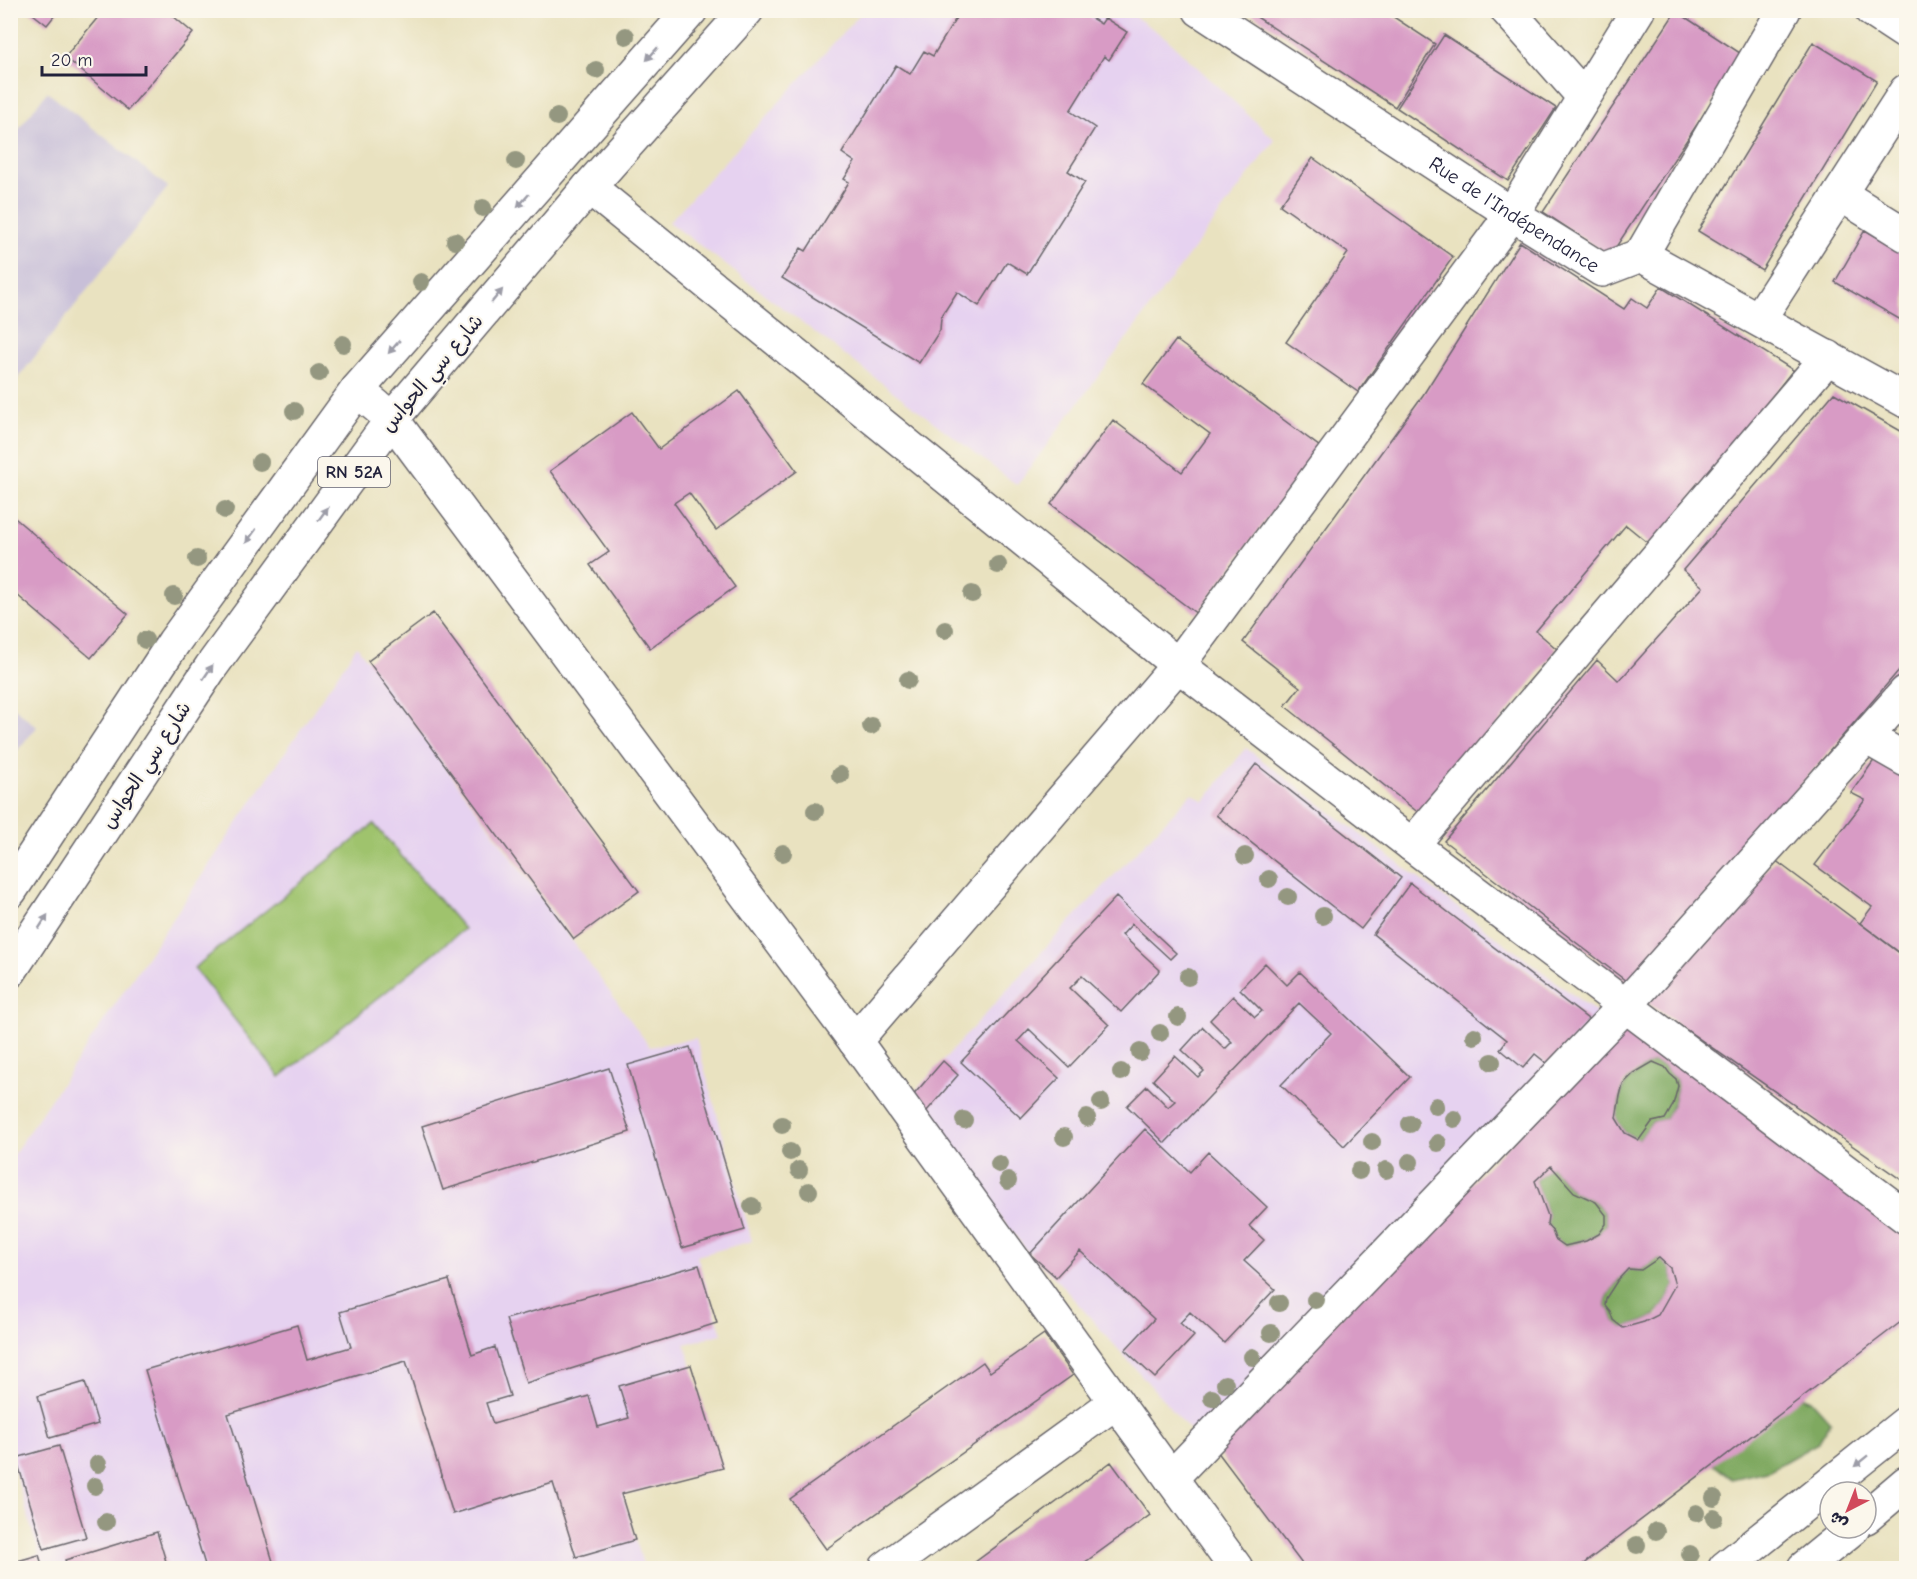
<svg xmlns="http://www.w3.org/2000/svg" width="1917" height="1579" font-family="'Comic Neue','Playpen Sans Arabic',sans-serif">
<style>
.built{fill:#e6d2f0;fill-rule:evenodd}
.industrial{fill:#c8bfd8}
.green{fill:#9fc36d;stroke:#607254;stroke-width:1.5}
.forest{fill:#7fa960;stroke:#50664e;stroke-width:1.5}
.building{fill:#d89bc5;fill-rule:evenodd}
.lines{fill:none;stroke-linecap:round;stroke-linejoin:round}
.minor-casing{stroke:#68656a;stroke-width:36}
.major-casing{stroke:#68656a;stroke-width:36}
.minor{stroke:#fff;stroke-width:33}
.major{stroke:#fff;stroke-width:33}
.tree{fill:#949780}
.oneway{fill:#9c9ca7}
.labels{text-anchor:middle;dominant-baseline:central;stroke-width:4.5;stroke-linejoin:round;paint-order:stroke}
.shield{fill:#fbf7ec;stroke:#636270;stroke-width:1.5}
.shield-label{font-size:18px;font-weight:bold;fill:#22223b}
.street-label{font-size:20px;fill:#22223b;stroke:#fbf7ec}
</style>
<rect width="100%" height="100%" fill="#fbf7ec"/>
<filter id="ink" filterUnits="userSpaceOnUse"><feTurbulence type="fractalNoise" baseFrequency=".0167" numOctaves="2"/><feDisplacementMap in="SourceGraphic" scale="12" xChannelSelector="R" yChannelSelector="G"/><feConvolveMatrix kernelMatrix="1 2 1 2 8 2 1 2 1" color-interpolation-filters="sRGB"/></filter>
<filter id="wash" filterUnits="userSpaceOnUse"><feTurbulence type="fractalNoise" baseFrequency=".008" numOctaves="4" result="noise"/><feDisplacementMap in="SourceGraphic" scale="24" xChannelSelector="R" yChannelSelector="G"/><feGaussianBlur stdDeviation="1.35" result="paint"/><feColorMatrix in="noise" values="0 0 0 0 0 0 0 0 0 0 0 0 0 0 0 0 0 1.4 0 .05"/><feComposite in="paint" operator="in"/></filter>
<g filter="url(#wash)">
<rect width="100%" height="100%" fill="#e9e2c0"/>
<path class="built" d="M863 11H1127L1166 38 1275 140 1017 485 669 222Z
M357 646 650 1047 696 1038 752 1241 697 1256 722 1334 685 1344 723 1468 623 1495 644 1568H11V1563L39 1554 11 1459V1158Z
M1246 748 1597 1013 1545 1080 1198 1439 1055 1278 1030 1255 908 1099 1048 945 1192 793 1204 801ZM1256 764 1401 877 1362 929 1216 815ZM1409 883 1549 987 1588 1019 1550 1066 1535 1054 1523 1068 1500 1049 1507 1040 1373 934ZM1115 897 1175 953 1169 959 1132 924 1122 935 1160 970 1121 1011 1082 976 1070 988 1109 1025 1070 1067 1029 1029 1018 1041 1058 1078 1021 1118 961 1062ZM1265 963 1287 985 1300 972 1410 1077 1344 1146 1281 1085 1331 1033 1299 1003 1165 1143 1128 1106 1147 1087 1168 1107 1175 1101 1154 1080 1175 1056 1198 1077 1204 1071 1182 1050 1203 1027 1225 1049 1232 1042 1210 1020 1233 996 1255 1017 1262 1011 1240 989ZM1145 1129 1190 1172 1208 1153 1266 1207 1249 1226 1264 1240 1244 1261 1275 1289 1224 1343 1190 1312 1180 1323 1194 1336 1155 1378 1125 1350 1154 1319 1080 1251 1056 1277 1030 1254Z"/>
<path class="industrial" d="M47 92 168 187 11 387V139Z
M11 705 37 727 11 758Z"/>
<path class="green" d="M374 824 464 929 280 1077 194 968Z"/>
<path class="forest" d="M1653 1062 1665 1067 1670 1074 1676 1079C1679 1093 1672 1107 1665 1119L1652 1122 1639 1140 1625 1133 1616 1118C1623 1081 1622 1083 1653 1062Z
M1551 1166C1558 1174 1565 1183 1573 1191 1579 1197 1591 1197 1597 1204 1624 1231 1584 1241 1565 1246L1555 1239 1552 1230 1547 1224 1548 1216 1535 1181Z
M1659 1258 1670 1268 1675 1285C1657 1317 1659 1318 1623 1328L1613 1320 1610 1311 1605 1305C1608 1291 1618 1280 1628 1269L1641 1270Z
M1771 1383 1811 1400 1831 1422 1818 1443 1770 1470 1732 1479 1714 1465 1710 1450Z"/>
<g id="blocks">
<path class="building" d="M28 10H59L47 25Z
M104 10H166L193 33 128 110 65 57Z
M961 10H1078L1101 24 1105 18 1127 32 1109 60 1104 56 1070 111 1095 128 1068 171 1085 182 1027 274 1007 262 979 306 957 292 941 317 940 330 919 363 782 278 801 248 806 251 849 182 844 179 855 162 842 153 896 65 910 74 924 51 933 56Z
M1246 10H1383L1435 44 1395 107Z
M1676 11 1743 55 1610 256 1543 212Z
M1444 35 1556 108 1508 181 1397 108Z
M1813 42 1877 81 1762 270 1698 231Z
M1313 158 1453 257 1358 392 1286 342 1348 253 1280 205Z
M1865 230 1906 254V323L1835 282Z
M1520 242 1624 309 1632 298 1647 308 1661 287 1793 370 1653 547 1626 525 1536 631 1557 649 1425 818 1285 706 1300 687 1243 642 1423 395Z
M1176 340 1320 447 1197 614 1051 504 1113 420 1182 472 1210 434 1143 384Z
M739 391 797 471 716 530 689 493 674 503 735 587 650 648 590 565 609 552 550 471 632 412 659 449Z
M1834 393 1906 434V662L1630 984 1444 841 1597 660 1619 681 1703 587 1683 570Z
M10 514 128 614 91 658 10 589Z
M433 613 639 891 574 939 368 661Z
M1877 756 1906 773V943L1899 952 1860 923 1872 907 1815 865 1865 800 1851 793Z
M1256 764 1401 878 1361 929 1216 815Z
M1775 860 1906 958V1183L1648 1003Z
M1410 883 1588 1019 1550 1066 1535 1054 1523 1068 1500 1049 1507 1040 1373 934Z
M1116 897 1176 953 1170 959 1132 924 1122 935 1160 970 1121 1012 1082 976 1070 988 1109 1025 1069 1067 1029 1029 1018 1041 1059 1078 1021 1118 961 1062Z
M1265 963 1287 985 1300 972 1410 1077 1344 1146 1281 1085 1331 1033 1299 1003 1165 1143 1127 1106 1147 1086 1168 1107 1175 1101 1153 1080 1175 1056 1198 1077 1204 1071 1182 1050 1203 1027 1225 1049 1232 1042 1210 1020 1233 996 1255 1017 1262 1011 1240 989Z
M1636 1014 1906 1219V1318L1578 1568H1305L1214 1447ZM1653 1062 1665 1067 1670 1074 1676 1079 1678 1086 1673 1105 1665 1119 1652 1122 1639 1140 1625 1133 1616 1118 1620 1096 1623 1084 1634 1073ZM1551 1166 1574 1192 1596 1202 1606 1215V1224L1599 1234 1586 1241 1565 1246 1555 1239 1552 1230 1547 1224 1548 1216 1535 1181ZM1659 1258 1670 1268 1675 1285 1658 1315 1644 1322 1623 1328 1613 1320 1610 1311 1605 1305 1606 1298 1617 1281 1628 1269 1641 1270Z
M690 1047 745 1230 682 1248 628 1065Z
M943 1061 958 1075 926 1112 910 1099Z
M609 1068 630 1132 443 1190 422 1126Z
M1145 1129 1190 1172 1208 1152 1267 1207 1249 1226 1264 1240 1244 1261 1275 1289 1224 1343 1190 1312 1180 1323 1194 1336 1155 1378 1125 1350 1154 1319 1080 1251 1056 1277 1030 1254Z
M699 1265 717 1323 526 1383 506 1319Z
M449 1280 472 1355 495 1347 510 1396 486 1403 493 1424 589 1396 598 1427 629 1418 619 1386 691 1365 723 1468 621 1494 635 1540 576 1557 553 1483 453 1514 406 1361 228 1414 275 1568H206L145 1370 297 1325 307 1360 351 1347 340 1312Z
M1044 1334 1073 1375 826 1549 790 1499 983 1362 990 1372Z
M85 1382 98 1424 50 1438 38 1396Z
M59 1446 86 1537 44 1549 16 1458Z
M1111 1462 1150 1515 1077 1568H967Z
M157 1532 168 1568H68L65 1560Z
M39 1555 43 1568H10V1563Z"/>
</g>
</g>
<g filter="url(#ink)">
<use href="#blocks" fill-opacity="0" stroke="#68656a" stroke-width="1.5"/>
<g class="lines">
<defs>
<g id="minor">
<path id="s1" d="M1200 10 1512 214 1602 270 1641 255 1906 401"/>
<path d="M1507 10 1584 97"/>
<path d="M1871 10 1906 33"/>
<path d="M589 187 1178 665 1412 845 1906 1217"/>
<path d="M1840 194 1906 235"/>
<path d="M1641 255 1784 10"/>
<path d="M1759 319 1906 91"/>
<path d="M357 390 392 419 855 1041 1236 1568"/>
<path d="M1866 737 1906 760"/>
<path d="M1412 845 1828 357"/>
<path d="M855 1041 1178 665 1512 214 1638 10"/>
<path d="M1171 1478 1626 1005 1906 692"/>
<path d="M1866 1517 1906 1483"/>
<path d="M886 1568 1116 1402"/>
<path d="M1725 1568 1906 1423"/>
<path d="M1804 1568 1853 1528"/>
</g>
<path id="major" d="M10 891 174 642 357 390 691 10
M10 971 211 667 392 419 589 187 747 10"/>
</defs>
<use href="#minor" class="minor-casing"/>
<use href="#major" class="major-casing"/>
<use href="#minor" class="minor"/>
<use href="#major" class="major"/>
</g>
<g class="tree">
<circle cx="626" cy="36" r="9"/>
<circle cx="596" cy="70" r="9"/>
<circle cx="557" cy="117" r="9"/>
<circle cx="516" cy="161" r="9"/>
<circle cx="483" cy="208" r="9"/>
<circle cx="455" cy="241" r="9"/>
<circle cx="421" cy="282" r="9"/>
<circle cx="343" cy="344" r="9"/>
<circle cx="319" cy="373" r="9"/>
<circle cx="294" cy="411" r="9"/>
<circle cx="260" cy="462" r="9"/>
<circle cx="225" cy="510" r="9"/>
<circle cx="197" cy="559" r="9"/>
<circle cx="998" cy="565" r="9"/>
<circle cx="972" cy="594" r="9"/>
<circle cx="174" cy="596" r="9"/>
<circle cx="945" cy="630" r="9"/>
<circle cx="145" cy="640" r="9"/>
<circle cx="908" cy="680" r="9"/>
<circle cx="871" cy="726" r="9"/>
<circle cx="840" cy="775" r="9"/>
<circle cx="815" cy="811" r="9"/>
<circle cx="783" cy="853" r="9"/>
<circle cx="1245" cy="856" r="9"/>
<circle cx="1269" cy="879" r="9"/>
<circle cx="1288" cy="897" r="9"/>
<circle cx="1323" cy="916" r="9"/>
<circle cx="1188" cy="977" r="9"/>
<circle cx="1178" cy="1017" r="9"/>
<circle cx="1160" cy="1033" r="9"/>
<circle cx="1474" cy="1036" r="9"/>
<circle cx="1140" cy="1052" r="9"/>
<circle cx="1492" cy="1062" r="9"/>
<circle cx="1121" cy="1072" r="9"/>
<circle cx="1101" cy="1102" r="9"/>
<circle cx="1436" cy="1106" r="9"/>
<circle cx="1087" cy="1118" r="9"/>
<circle cx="1454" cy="1119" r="9"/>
<circle cx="964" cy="1120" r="9"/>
<circle cx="1410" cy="1124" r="9"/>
<circle cx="782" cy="1125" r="9"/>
<circle cx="1064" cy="1137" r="9"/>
<circle cx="1372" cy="1142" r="9"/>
<circle cx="1438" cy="1143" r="9"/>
<circle cx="790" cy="1152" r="9"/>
<circle cx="1410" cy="1162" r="9"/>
<circle cx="999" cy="1164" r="9"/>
<circle cx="799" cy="1170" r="9"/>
<circle cx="1386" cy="1170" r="9"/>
<circle cx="1359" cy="1171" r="9"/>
<circle cx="1008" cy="1181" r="9"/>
<circle cx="809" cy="1191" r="9"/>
<circle cx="752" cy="1206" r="9"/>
<circle cx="1315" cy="1300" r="9"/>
<circle cx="1279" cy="1303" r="9"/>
<circle cx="1271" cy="1333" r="9"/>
<circle cx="1252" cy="1357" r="9"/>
<circle cx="1225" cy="1384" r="9"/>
<circle cx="1212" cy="1398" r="9"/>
<circle cx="98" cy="1464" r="9"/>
<circle cx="95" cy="1486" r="9"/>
<circle cx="1714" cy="1498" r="9"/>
<circle cx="1696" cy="1513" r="9"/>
<circle cx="1714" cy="1518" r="9"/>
<circle cx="106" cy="1522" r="9"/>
<circle cx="1656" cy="1531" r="9"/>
<circle cx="1637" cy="1545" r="9"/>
<circle cx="1690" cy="1554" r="9"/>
</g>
<defs><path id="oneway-solid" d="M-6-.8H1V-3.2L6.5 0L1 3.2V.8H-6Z" transform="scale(1.5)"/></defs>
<g class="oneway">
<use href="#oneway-solid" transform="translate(652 54) rotate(131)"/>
<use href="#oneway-solid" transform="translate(523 201) rotate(131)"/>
<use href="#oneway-solid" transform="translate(497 296) rotate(-50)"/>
<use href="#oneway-solid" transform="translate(394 347) rotate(131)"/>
<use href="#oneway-solid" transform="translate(323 514) rotate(-54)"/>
<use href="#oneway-solid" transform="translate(251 536) rotate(126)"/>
<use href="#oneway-solid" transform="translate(208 672) rotate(-56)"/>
<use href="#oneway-solid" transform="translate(43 922) rotate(-57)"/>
<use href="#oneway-solid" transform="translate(1861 1461) rotate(141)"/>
</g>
</g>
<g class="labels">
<rect class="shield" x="318" y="457" width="72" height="30" rx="4.5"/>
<g class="shield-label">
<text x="354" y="472">RN 52A</text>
</g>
<g class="street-label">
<text stroke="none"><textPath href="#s1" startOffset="375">ٌRue de l'Indépendance</textPath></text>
<text transform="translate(432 373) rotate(-50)">شارع سي الحواس</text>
<text transform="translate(146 765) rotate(-57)">شارع سي الحواس</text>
</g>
</g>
<rect width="1917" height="1579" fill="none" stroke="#fbf7ec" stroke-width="36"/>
<g transform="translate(1848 1510) rotate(222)"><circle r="28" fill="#fbf7ec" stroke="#a4a2a5" stroke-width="1.5"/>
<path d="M0-4.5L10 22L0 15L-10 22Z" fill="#d1495b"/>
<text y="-9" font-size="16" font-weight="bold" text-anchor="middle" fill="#22223b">ش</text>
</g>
<path d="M42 66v9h104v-9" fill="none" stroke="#22223b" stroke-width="3"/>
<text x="51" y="66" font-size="18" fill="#22223b" stroke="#fbf7ec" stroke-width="4.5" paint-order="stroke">20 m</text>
</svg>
